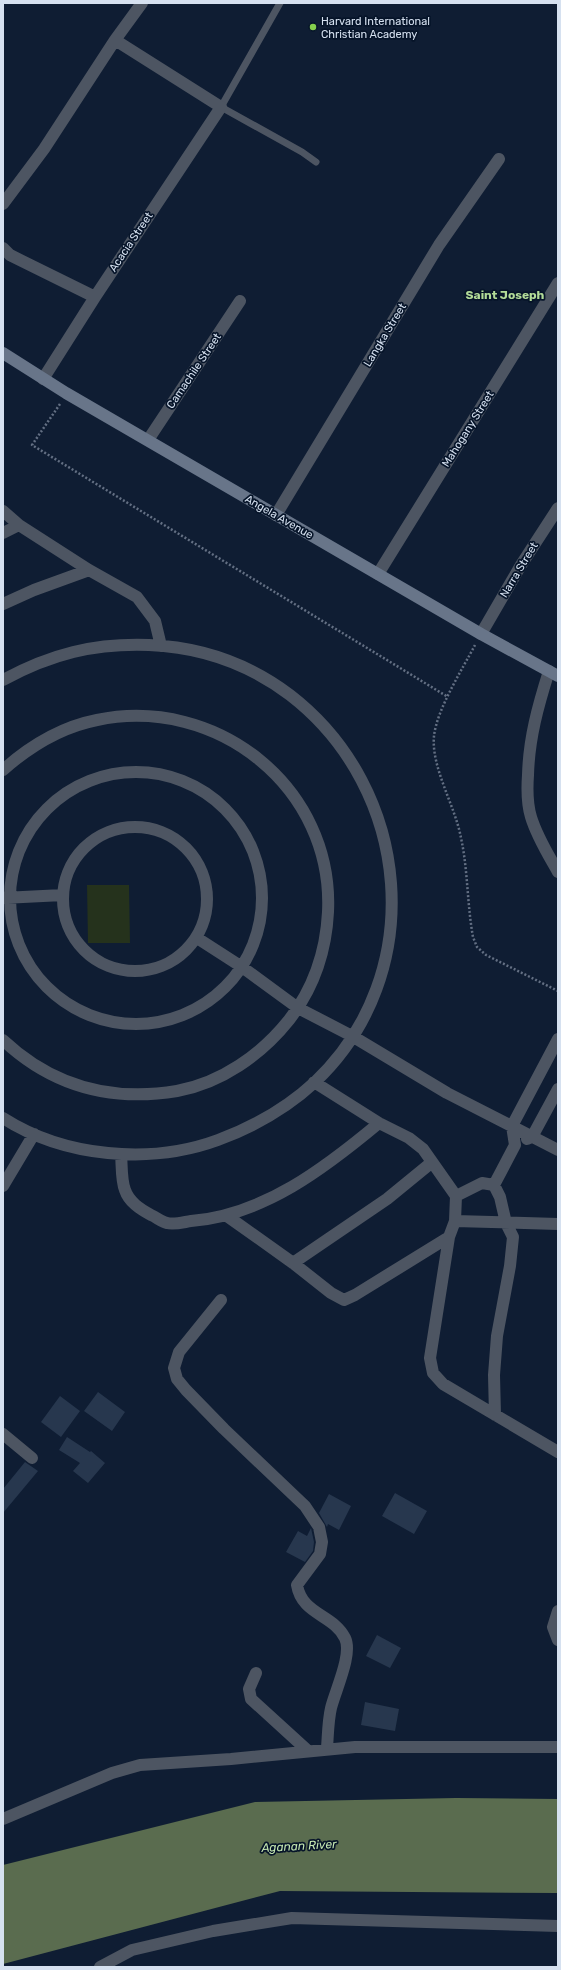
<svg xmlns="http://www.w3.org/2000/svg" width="561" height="1970" font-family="Rubik,sans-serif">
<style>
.green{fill:#25321c}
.water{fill:#5a6c4f}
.building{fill:#27374e}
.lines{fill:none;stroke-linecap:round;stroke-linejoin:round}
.path{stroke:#636f83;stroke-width:2.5;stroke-dasharray:2 2;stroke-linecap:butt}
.lane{stroke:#4d5562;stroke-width:7}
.street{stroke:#4d5562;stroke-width:12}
.secondary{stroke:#687589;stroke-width:12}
.poi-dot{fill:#85cf4d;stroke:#061429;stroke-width:1.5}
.labels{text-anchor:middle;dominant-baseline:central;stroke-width:3.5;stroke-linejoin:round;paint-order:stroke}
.poi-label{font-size:11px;fill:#d6e1f0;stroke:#061429;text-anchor:start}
.street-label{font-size:11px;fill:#d6e1f0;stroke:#061429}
.neighbourhood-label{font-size:12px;font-weight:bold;fill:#b2db98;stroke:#061429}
.water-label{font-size:12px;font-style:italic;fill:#c5e7b1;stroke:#061429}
</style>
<rect width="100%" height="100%" fill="#0f1d33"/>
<path class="green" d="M87 885H129L130 943H88Z"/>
<path class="water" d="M456 1798 558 1799V1893L280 1891 3 1964V1865L255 1802Z"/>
<path class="building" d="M98 1392 125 1412 112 1431 84 1411Z
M60 1396 80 1411 61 1437 41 1422Z
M67 1437 90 1452 91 1451 105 1463 88 1483 73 1471 80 1463 59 1450Z
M25 1462 38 1471 3 1513V1489Z
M395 1493 427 1511 414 1534 382 1516Z
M329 1494 351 1506 339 1530 328 1524 327 1527 319 1513Z
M311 1528 314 1542 313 1551 305 1562 286 1552 298 1531 307 1536Z
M377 1635 401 1648 390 1668 366 1656Z
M365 1702 399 1709 395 1731 361 1725Z"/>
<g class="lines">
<path class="path" d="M60 404 32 445 448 697
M475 645C462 670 437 709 434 736 431 768 455 805 461 838 468 870 467 904 473 937L477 947 486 955 558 991"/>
<path class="lane" d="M280 3 221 107 302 152 316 162"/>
<path class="street" d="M3 204 44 149 115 40 142 3
M3 248 10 255 95 297
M43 379 95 297 221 107 115 40
M148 440 240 301
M3 511 19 525 89 570 137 597 155 621 161 646
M276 515 439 245 499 159
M3 533 19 525
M378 574 558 283
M3 604 34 590 89 570
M481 634 521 565 558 508
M549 671C538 706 529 738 528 775 527 789 527 804 531 817 537 837 548 854 558 872
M3 680C51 654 94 643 149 645 200 647 249 664 290 695 412 789 429 974 315 1082 287 1108 253 1127 218 1140 150 1165 64 1157 3 1118
M3 770C30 746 61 727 97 720 217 695 334 788 328 912 326 952 313 989 289 1020 261 1055 221 1083 177 1091 110 1102 52 1086 3 1040
M10 898a126 126 0 1 1 252 0a126 126 0 1 1-252 0Z
M63 899a72 72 0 1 1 144 0a72 72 0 1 1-144 0Z
M3 898 63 895
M197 938 242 967 298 1008 352 1036 447 1093 558 1150
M527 1139 532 1137 558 1089
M121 1154C122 1165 121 1180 125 1190 129 1202 140 1209 151 1215 156 1217 162 1222 167 1223 174 1225 184 1222 191 1221 264 1215 325 1168 379 1123
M494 1185 515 1145 512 1126 558 1039
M3 1186 34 1134
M456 1196 482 1183 494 1185 500 1197 506 1223 513 1237 510 1266 497 1336 494 1375 495 1415
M227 1216 293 1263 331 1293 344 1300 355 1295 449 1237 455 1221 456 1196 423 1149 409 1138 379 1123 314 1082
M455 1221 558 1224
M449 1237 430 1358 433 1373 443 1384 558 1452
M293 1263 387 1199 431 1163
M221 1300 179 1352 174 1368 177 1379 186 1390 224 1429 305 1506 319 1527 322 1542 320 1554 297 1585C302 1615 333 1614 345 1638 353 1654 335 1691 331 1708 328 1721 328 1735 327 1748
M3 1434 32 1458
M558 1611 553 1627 558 1640
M256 1673 249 1689 251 1699 307 1750
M3 1819 112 1773 140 1765 231 1759 355 1747H558
M100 1967 132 1950 213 1931 292 1918 558 1926"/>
<path class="secondary" d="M3 353 66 393 481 634 558 676"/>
</g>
<circle class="poi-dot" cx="313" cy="27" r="4"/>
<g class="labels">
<g class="poi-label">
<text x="321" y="21">Harvard International<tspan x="321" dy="13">Christian Academy</tspan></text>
</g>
<g class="street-label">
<text transform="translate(131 242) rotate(-56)">Acacia Street</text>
<text transform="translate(385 335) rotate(-59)">Langka Street</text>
<text transform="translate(194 371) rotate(-56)">Camachile Street</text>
<text transform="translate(468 429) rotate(-58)">Mahogany Street</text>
<text transform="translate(279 517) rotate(30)">Angela Avenue</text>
<text transform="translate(519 570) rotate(-59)">Narra Street</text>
</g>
<g class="neighbourhood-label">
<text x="505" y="295">Saint Joseph</text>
</g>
<g class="water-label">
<text transform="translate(299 1846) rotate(-3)">Aganan River</text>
</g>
</g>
<rect width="561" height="1970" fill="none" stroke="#d6e1f0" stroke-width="8"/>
</svg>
